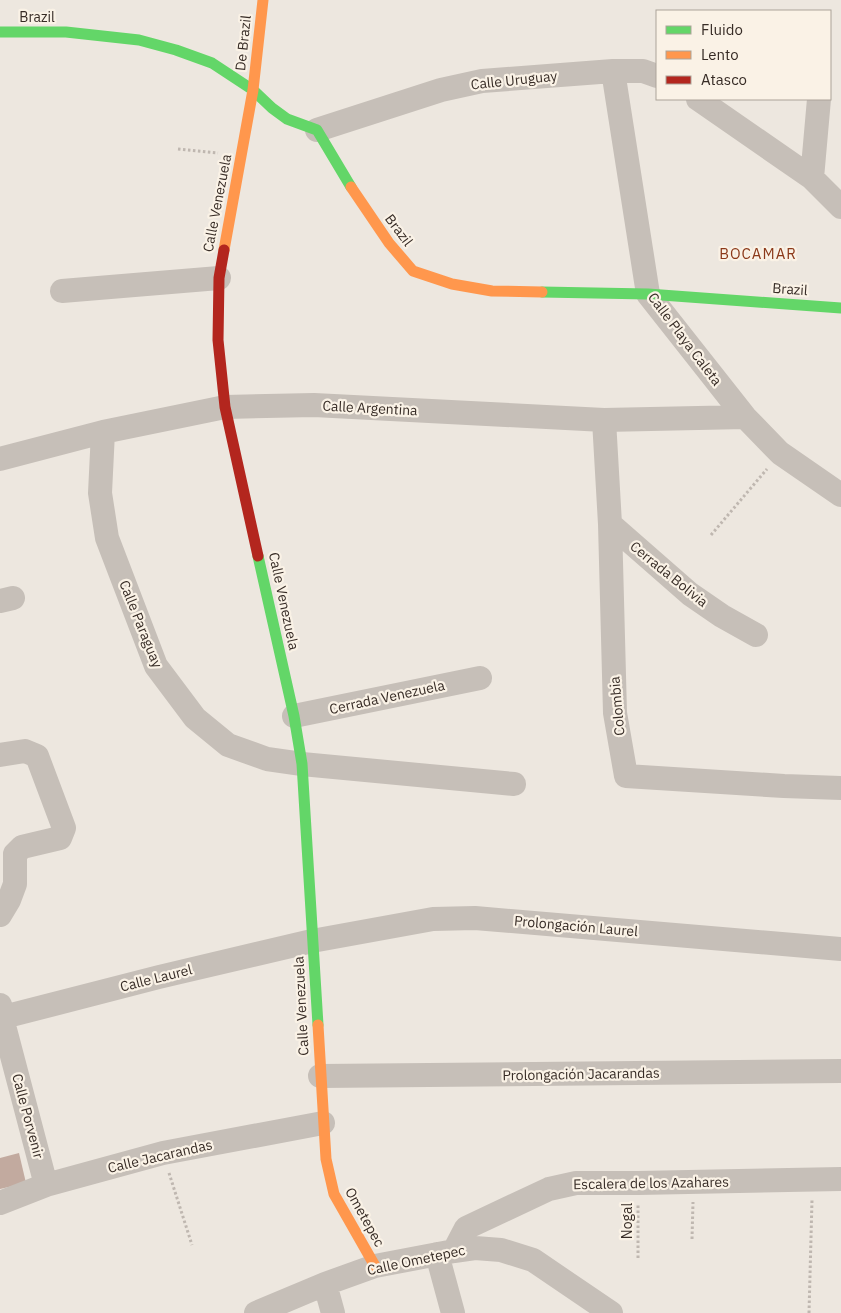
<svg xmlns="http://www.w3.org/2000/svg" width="841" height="1313" font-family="'IBM Plex Sans',sans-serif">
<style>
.building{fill:#c2aa9f}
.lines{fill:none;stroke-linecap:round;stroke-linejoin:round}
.path{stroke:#bfb7b0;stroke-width:3;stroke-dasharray:2.5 2.5;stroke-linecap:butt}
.street{stroke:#c6bfb8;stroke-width:24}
.fast{stroke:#63d668;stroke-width:11}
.slow{stroke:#ff974d;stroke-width:11}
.jam{stroke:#b3261e;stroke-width:11}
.labels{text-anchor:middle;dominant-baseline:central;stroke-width:4.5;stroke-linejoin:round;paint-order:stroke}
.street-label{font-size:14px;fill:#372c26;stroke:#faf2e6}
.neighbourhood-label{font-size:15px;letter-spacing:1px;fill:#8b391a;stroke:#faf2e6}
</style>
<rect width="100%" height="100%" fill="#ede7df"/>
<path class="building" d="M19 1153 26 1183 0 1189V1158Z"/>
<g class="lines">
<path class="path" d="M178 149 218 153
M711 535 767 469
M169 1173 192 1245
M692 1239 693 1202
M638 1258V1204
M809 1313 812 1200"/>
<path class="street" d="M613 71 648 294 745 417 780 453 841 495
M698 99 812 178 841 207
M317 130 441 90 482 81 613 71H643L657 76
M812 178 819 99
M62 291 219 278
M604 420 610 524 615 713 626 776 784 786 841 788
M103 432 100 493 107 538 156 666 195 718 228 745 267 759 302 764 514 784
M0 459 103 432 225 407 314 405 604 420 745 417
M610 524 690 594 722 616 756 635
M0 601 13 598
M294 716 480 678
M0 755 25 751 37 756 64 828 60 838 22 847 15 854V884L9 900 0 915
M0 1005 2 1018 46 1185
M0 1018 159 977 312 941 433 919 475 918 841 949
M320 1076 841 1071
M0 1203 46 1185 163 1153 323 1123
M454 1251 466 1228 549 1189 576 1183H638L841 1179
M437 1254 453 1313
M325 1284 333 1313
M256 1313 325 1284 375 1266 454 1251 475 1248 501 1250 533 1260 611 1313"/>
<path class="fast" d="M0 32H66L139 40 176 50 212 63 253 90 272 108 287 119 317 130 351 187
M542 292 648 294 841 308
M258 556 294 716 302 764 318 1025"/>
<path class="slow" d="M351 187 389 243 413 271 452 284 492 291 542 292
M224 250 253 90 263 0
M318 1025 326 1159 334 1194 375 1266"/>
<path class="jam" d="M224 250 219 278 218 340 225 407 258 556"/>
</g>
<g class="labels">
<g class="street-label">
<text x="37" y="17">Brazil</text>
<text transform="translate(243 43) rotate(-84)">De Brazil</text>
<text transform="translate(514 80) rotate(-6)">Calle Uruguay</text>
<text transform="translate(217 203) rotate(-79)">Calle Venezuela</text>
<text transform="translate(399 230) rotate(53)">Brazil</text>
<text transform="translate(790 289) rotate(4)">Brazil</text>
<text transform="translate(685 339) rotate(53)">Calle Playa Caleta</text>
<text transform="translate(370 408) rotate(3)">Calle Argentina</text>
<text transform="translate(669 574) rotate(39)">Cerrada Bolivia</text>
<text transform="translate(284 601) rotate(78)">Calle Venezuela</text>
<text transform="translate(141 624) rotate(68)">Calle Paraguay</text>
<text transform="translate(387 697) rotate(-12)">Cerrada Venezuela</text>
<text transform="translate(617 706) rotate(-95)">Colombia</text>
<text transform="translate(576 926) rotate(5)">Prolongación Laurel</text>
<text transform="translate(156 978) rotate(-14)">Calle Laurel</text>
<text transform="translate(301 1006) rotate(-93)">Calle Venezuela</text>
<text transform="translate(581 1074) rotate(-1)">Prolongación Jacarandas</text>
<text transform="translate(28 1116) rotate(75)">Calle Porvenir</text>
<text transform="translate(160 1156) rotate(-13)">Calle Jacarandas</text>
<text transform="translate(651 1183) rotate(-1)">Escalera de los Azahares</text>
<text transform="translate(365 1217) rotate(61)">Ometepec</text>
<text transform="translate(627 1221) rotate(-90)">Nogal</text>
<text transform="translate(416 1260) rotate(-12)">Calle Ometepec</text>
</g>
<g class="neighbourhood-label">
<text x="758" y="253">BOCAMAR</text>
</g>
</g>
<rect x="656" y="10" width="175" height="90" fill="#faf2e6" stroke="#aca399"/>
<rect x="666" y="26" width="25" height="8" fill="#63d668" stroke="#aca399"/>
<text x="701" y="35" font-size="15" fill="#372c26">Fluido</text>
<rect x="666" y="51" width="25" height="8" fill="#ff974d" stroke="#aca399"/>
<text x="701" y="60" font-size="15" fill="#372c26">Lento</text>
<rect x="666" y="76" width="25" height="8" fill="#b3261e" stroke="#aca399"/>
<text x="701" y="85" font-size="15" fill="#372c26">Atasco</text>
</svg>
